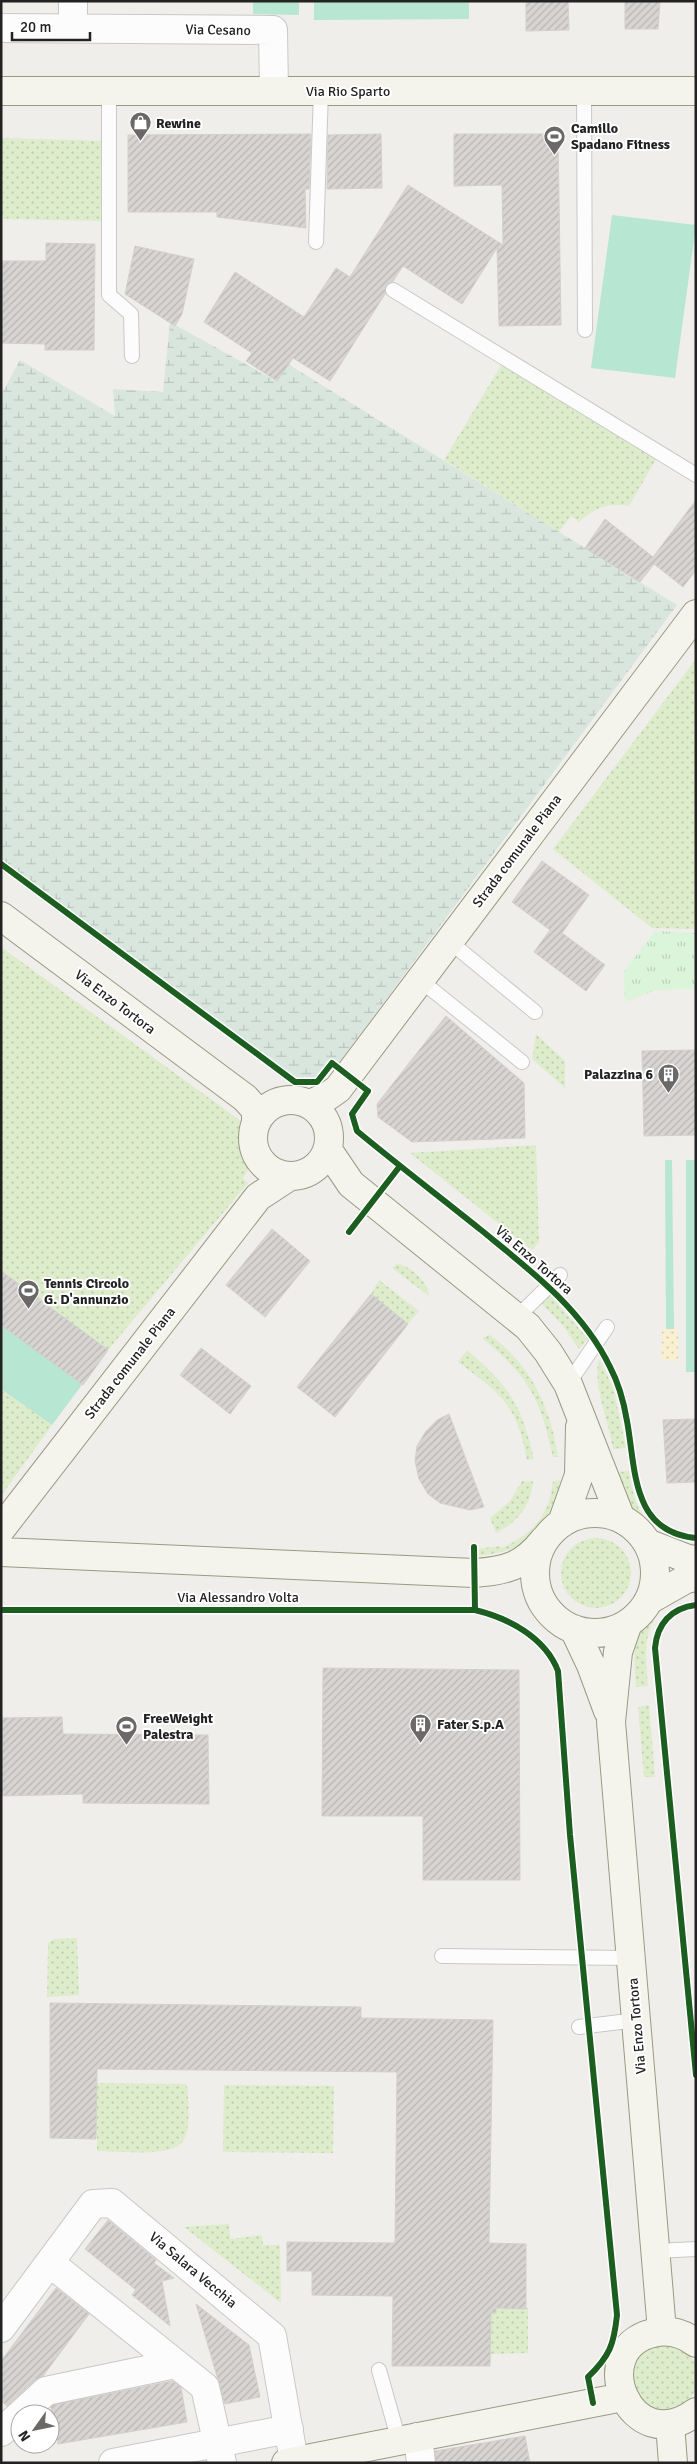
<svg xmlns="http://www.w3.org/2000/svg" width="697" height="2464" font-family="Signika,sans-serif">
<style>
.grass{fill:url(#grass-dots)}
.wetland{fill:url(#wetland-marsh)}
.sand{fill:url(#sand-dots)}
.park{fill:url(#park-tufts)}
.pitch{fill:#b7e6d2}
.building{fill:url(#building-hatch);stroke:#d3d0cc}
.lines{fill:none;stroke-linecap:round;stroke-linejoin:round}
.lane-casing{stroke:#c9c8c7;stroke-width:16}
.street-casing{stroke:#c9c8c7;stroke-width:30}
.secondary-casing{stroke:#999a82;stroke-width:30}
.lane{stroke:#fdfcfc;stroke-width:14}
.street{stroke:#fdfcfc;stroke-width:28}
.secondary{stroke:#f4f4ed;stroke-width:28}
.cycleway-casing{stroke:#fff;stroke-width:9}
.cycleway{stroke:#1b5e20;stroke-width:6}
.labels{text-anchor:middle;dominant-baseline:central;stroke-width:4;stroke-linejoin:round;paint-order:stroke}
.street-label{font-size:14px;fill:#222;stroke:#fff}
.poi-label{font-size:14px;font-weight:bold;fill:#222;stroke:#fff;text-anchor:start}
</style>
<defs>
<pattern id="grass-dots" width="8" height="8" patternUnits="userSpaceOnUse" patternTransform="scale(1.25)"><rect width="8" height="8" fill="#ddeccb"/><path d="M2 2h.1M6 6h.1" fill="none" stroke="#bdcaae" stroke-width="1.8" stroke-linecap="round"/></pattern>
<pattern id="wetland-marsh" width="20" height="14" patternUnits="userSpaceOnUse" patternTransform="scale(1.25)"><rect width="20" height="14" fill="#d9e6de"/><path d="M1 5h8M5 5V1M11 12h8M15 12V8" fill="none" stroke="#bac5be"/></pattern>
<pattern id="sand-dots" width="8" height="8" patternUnits="userSpaceOnUse" patternTransform="scale(1.25)"><rect width="8" height="8" fill="#f8f0d0"/><path d="M2 2h.1M6 6h.1" fill="none" stroke="#d4ceb2" stroke-width="1.8" stroke-linecap="round"/></pattern>
<pattern id="park-tufts" width="24" height="20" patternUnits="userSpaceOnUse" patternTransform="scale(1.25)"><rect width="24" height="20" fill="#daf5da"/><path d="M3 7l-1-3M5 7V3M7 7l1-3M15 17l-1-3M17 17v-4M19 17l1-3" fill="none" stroke="#bbd2bb"/></pattern>
<pattern id="building-hatch" width="6" height="6" patternUnits="userSpaceOnUse" patternTransform="scale(1.25)"><rect width="6" height="6" fill="#d7d4d2"/><path d="M-1 1l2-2M0 6l6-6M5 7l2-2" fill="none" stroke="#b8b6b4"/></pattern>
</defs>
<rect width="100%" height="100%" fill="#f0eeeb"/>
<path class="grass" d="M1 138 106 141 104 221 1 219Z
M503 362 658 456 629 506C606 503 596 507 579 522L571 516 559 532 444 460Z
M696 659V929L652 928 553 849Z
M1 947 245 1124V1150L251 1166 243 1178 248 1183 108 1350 1 1271Z
M536 1034 565 1061V1088L532 1059Z
M536 1145 539 1242 532 1250 410 1153Z
M397 1264C410 1265 429 1283 429 1296L392 1268Z
M379 1280 419 1311 408 1324 371 1294Z
M550 1295 588 1339 579 1349 564 1327 542 1304Z
M490 1335C531 1365 551 1408 558 1457H553C540 1397 529 1377 482 1338Z
M467 1350C510 1387 521 1404 534 1459L527 1460C516 1403 502 1395 458 1362Z
M599 1359 613 1387 626 1448 613 1449C609 1421 592 1385 599 1359Z
M1 1389 52 1425 1 1496Z
M629 1471C634 1512 651 1541 696 1544V1552L648 1534 633 1517 617 1472Z
M560 1480C556 1530 523 1553 476 1556V1549L500 1546 501 1548C532 1535 550 1515 553 1481Z
M522 1481H533C531 1506 518 1522 496 1533L490 1518 510 1501Z
M561 1573a35 35 0 1 1 70 0a35 35 0 1 1-70 0Z
M696 1586V1593C689 1593 684 1597 678 1599 641 1616 645 1652 648 1686L636 1687C634 1662 630 1625 654 1608 667 1599 682 1593 696 1586Z
M649 1705 655 1777H644L638 1707Z
M77 1938 79 1995 47 1997 48 1943 54 1939Z
M97 2083 187 2084C188 2101 192 2125 183 2141 173 2158 116 2151 97 2151Z
M224 2085 334 2086 333 2153 223 2152Z
M229 2224 230 2239 262 2235 263 2245H280L281 2303 184 2227Z
M496 2308H528V2353L491 2354V2313Z
M632 2377a33 33 0 1 1 66 0a33 33 0 1 1-66 0Z"/>
<path class="wetland" d="M170 322 276 381 288 364 677 605 339 1063 338 1065 331 1061 316 1080H296L1 863V395L20 360 115 416 113 389 163 392Z"/>
<path class="sand" d="M662 1329H678V1361L662 1360Z"/>
<path class="park" d="M655 931 696 933V989L656 990 625 1002 624 971Z"/>
<path class="pitch" d="M253 1H299V15L253 14Z
M314 1H469V19L314 20Z
M612 215 696 225 675 378 591 368Z
M665 1160H672L674 1329H666Z
M686 1160H696V1372H686Z
M1 1271 108 1350 52 1425 1 1389Z"/>
<path class="building" d="M526 1H568L569 30 526 31Z
M625 1H660L658 29H625Z
M311 134 309 189H305L306 228 217 217V212H128V135Z
M381 134 382 188 327 189 328 135Z
M454 134H558L561 325 499 326 497 248 462 304 403 266 393 281 386 285 385 294 330 381 293 358 277 381 246 361 252 353 204 322 235 272 304 317 336 268 350 277 408 185 503 245 502 185 454 186Z
M46 243 95 244 94 350H45V344L1 343V261H46Z
M135 246 194 259 182 314 175 326 125 294Z
M696 500V570L683 587 654 564 640 582 585 548 605 519 653 557Z
M542 861 589 895 562 933 605 965 586 991 534 952 550 930 512 902Z
M446 1016 524 1083 525 1138 412 1142 378 1117 377 1104Z
M696 1050V1135L644 1136 642 1051Z
M272 1229 310 1261 265 1317 226 1285Z
M1 1271 108 1350 83 1385 1 1325Z
M371 1294 408 1324 335 1417 297 1387Z
M201 1348 251 1386 230 1414 180 1375Z
M449 1414 484 1507 470 1510 440 1503 428 1494 419 1479 415 1461 417 1446 426 1431 437 1420Z
M696 1419V1482L667 1483 663 1420Z
M323 1668 519 1670 520 1880H423V1816H322Z
M62 1717 63 1734 208 1735 209 1804 83 1803V1794L1 1796V1718Z
M50 2003 361 2007V2018L493 2020 489 2243 526 2244V2309L496 2308V2313H491L490 2366H392L393 2296 312 2295V2271H287V2242L395 2243 397 2072 97 2069 96 2139 50 2138Z
M108 2220 156 2260 154 2263 174 2278 162 2281 170 2326 132 2295 136 2290 85 2249Z
M56 2288 89 2314 43 2376 35 2380 7 2406 1 2401V2361Z
M196 2304 249 2345 260 2397 225 2404Z
M172 2381 181 2387 187 2422 58 2444 51 2407 53 2405Z
M525 2436 530 2463H436L435 2451Z"/>
<g class="lines">
<defs>
<path id="lane" d="M109 91V295L131 314 132 356
M584 91 585 330
M316 242 321 91
M393 290 696 475
M449 941 535 1012
M420 980 522 1062
M516 1318 560 1275
M568 1384 607 1327
M442 1956 631 1958
M579 2027 637 2020
M656 2251 696 2249
M379 2370 399 2441"/>
<path id="street" d="M73 1V28
M1 28 273 30 274 91
M50 2263 205 2387 222 2463
M1 2328 93 2204 112 2203 272 2336 294 2461
M21 2414 46 2391 175 2364
M1 2432 20 2415
M418 2437 421 2463
M113 2463 289 2429"/>
<path id="secondary" d="M1 91H696
M1 916 245 1098 256 1110V1121
M253 1138a38 38 0 1 1 76 0a38 38 0 1 1-76 0Z
M310 1104 328 1096 338 1089 696 614
M328 1150 351 1184 528 1327 548 1352 568 1384 621 1519
M535 1573a60 60 0 1 1 120 0a60 60 0 1 1-120 0Z
M562 1523 579 1475 580 1427
M1 1529 258 1197 290 1176
M647 1543 688 1559 696 1560
M1 1552 474 1573C506 1571 524 1566 544 1540
M649 1600 686 1579 696 1577
M628 1623 618 1652 611 1722 662 2331
M574 1629 591 1665 608 1711
M696 2343C683 2333 669 2329 653 2333 585 2349 630 2461 696 2412
M670 2424 673 2463
M286 2463 623 2397"/>
</defs>
<use href="#lane" class="lane-casing"/>
<use href="#street" class="street-casing"/>
<use href="#secondary" class="secondary-casing"/>
<use href="#lane" class="lane"/>
<use href="#street" class="street"/>
<use href="#secondary" class="secondary"/>
<defs>
<path id="cycleway" d="M1 864 295 1082H317L332 1063 368 1091 352 1114 357 1131C398 1165 440 1197 481 1230 530 1270 582 1309 610 1367 618 1382 624 1403 627 1421 636 1469 631 1532 696 1538
M349 1232 400 1166
M474 1547 475 1610
M696 1605C671 1608 657 1624 655 1648L696 2075
M1 1610H475C508 1618 545 1637 558 1671L570 1835 617 2315C614 2344 610 2356 588 2377L593 2403"/>
</defs>
<use href="#cycleway" class="cycleway-casing"/>
<use href="#cycleway" class="cycleway"/>
</g>
<defs>
<symbol id="shop-pin" viewBox="-11 -11 22 30"><path d="M0 17L-7.5 6A9.5 9.5 0 1 1 7.5 6Z" fill="#6a6968" stroke="#fff"/><path d="M-5-2.5h2.3a2.7 3.5 0 0 1 5.4 0H5L5.5 6h-11ZM-1.5-2.5h3a1.5 2.3 0 0 0-3 0Z" fill="#fff"/></symbol>
<symbol id="stadium-pin" viewBox="-11 -11 22 30"><path d="M0 17L-7.5 6A9.5 9.5 0 1 1 7.5 6Z" fill="#6a6968" stroke="#fff"/><path d="M0-5a6.5 5 0 1 0 0 10a6.5 5 0 1 0 0-10ZM-3.5-1.8h7v3.6h-7Z" fill="#fff"/></symbol>
<symbol id="building-pin" viewBox="-11 -11 22 30"><path d="M0 17L-7.5 6A9.5 9.5 0 1 1 7.5 6Z" fill="#6a6968" stroke="#fff"/><path d="M-4-6H4V6H1V3H-1V6H-4ZM-2.5-4.3h1.7v1.8h-1.7ZM.8-4.3h1.7v1.8H.8ZM-2.5-1h1.7V.8h-1.7ZM.8-1h1.7V.8H.8Z" fill="#fff"/></symbol>
</defs>
<g fill-rule="evenodd">
<use href="#shop-pin" x="128" y="110" width="25" height="34"/>
<use href="#stadium-pin" x="542" y="124" width="25" height="34"/>
<use href="#building-pin" x="656" y="1062" width="25" height="34"/>
<use href="#stadium-pin" x="16" y="1278" width="25" height="34"/>
<use href="#building-pin" x="408" y="1712" width="25" height="34"/>
<use href="#stadium-pin" x="114" y="1714" width="25" height="34"/>
</g>
<g class="labels">
<g class="street-label">
<text transform="translate(218 30) rotate(1)">Via Cesano</text>
<text x="348" y="91">Via Rio Sparto</text>
<text transform="translate(517 851) rotate(-53)">Strada comunale Piana</text>
<text transform="translate(115 1002) rotate(37)">Via Enzo Tortora</text>
<text transform="translate(534 1260) rotate(41)">Via Enzo Tortora</text>
<text transform="translate(130 1363) rotate(-52)">Strada comunale Piana</text>
<text x="238" y="1597">Via Alessandro Volta</text>
<text transform="translate(637 2026) rotate(-95)">Via Enzo Tortora</text>
<text transform="translate(193 2270) rotate(40)">Via Salara Vecchia</text>
</g>
<g class="poi-label">
<text x="156" y="123">Rewine</text>
<text x="571" y="128">Camillo<tspan x="571" dy="16">Spadano Fitness</tspan></text>
<text x="653" y="1074" text-anchor="end">Palazzina 6</text>
<text x="44" y="1283">Tennis Circolo<tspan x="44" dy="16">G. D'annunzio</tspan></text>
<text x="143" y="1718">FreeWeight<tspan x="143" dy="16">Palestra</tspan></text>
<text x="437" y="1724">Fater S.p.A</text>
</g>
</g>
<rect width="697" height="2464" fill="none" stroke="#222222" stroke-width="5"/>
<g transform="translate(35 2429) rotate(237)"><circle r="24" fill="#ffffff" stroke="#a7a7a7"/>
<path d="M0-4L9 19L0 12L-9 19Z" fill="#6a6968"/>
<text y="-8" font-size="14" font-weight="bold" text-anchor="middle" fill="#222222">N</text>
</g>
<path d="M12 32v8h78v-8" fill="none" stroke="#222222" stroke-width="2.5"/>
<text x="20" y="32" font-size="15" fill="#222222" stroke="#ffffff" stroke-width="4" paint-order="stroke">20 m</text>
</svg>
